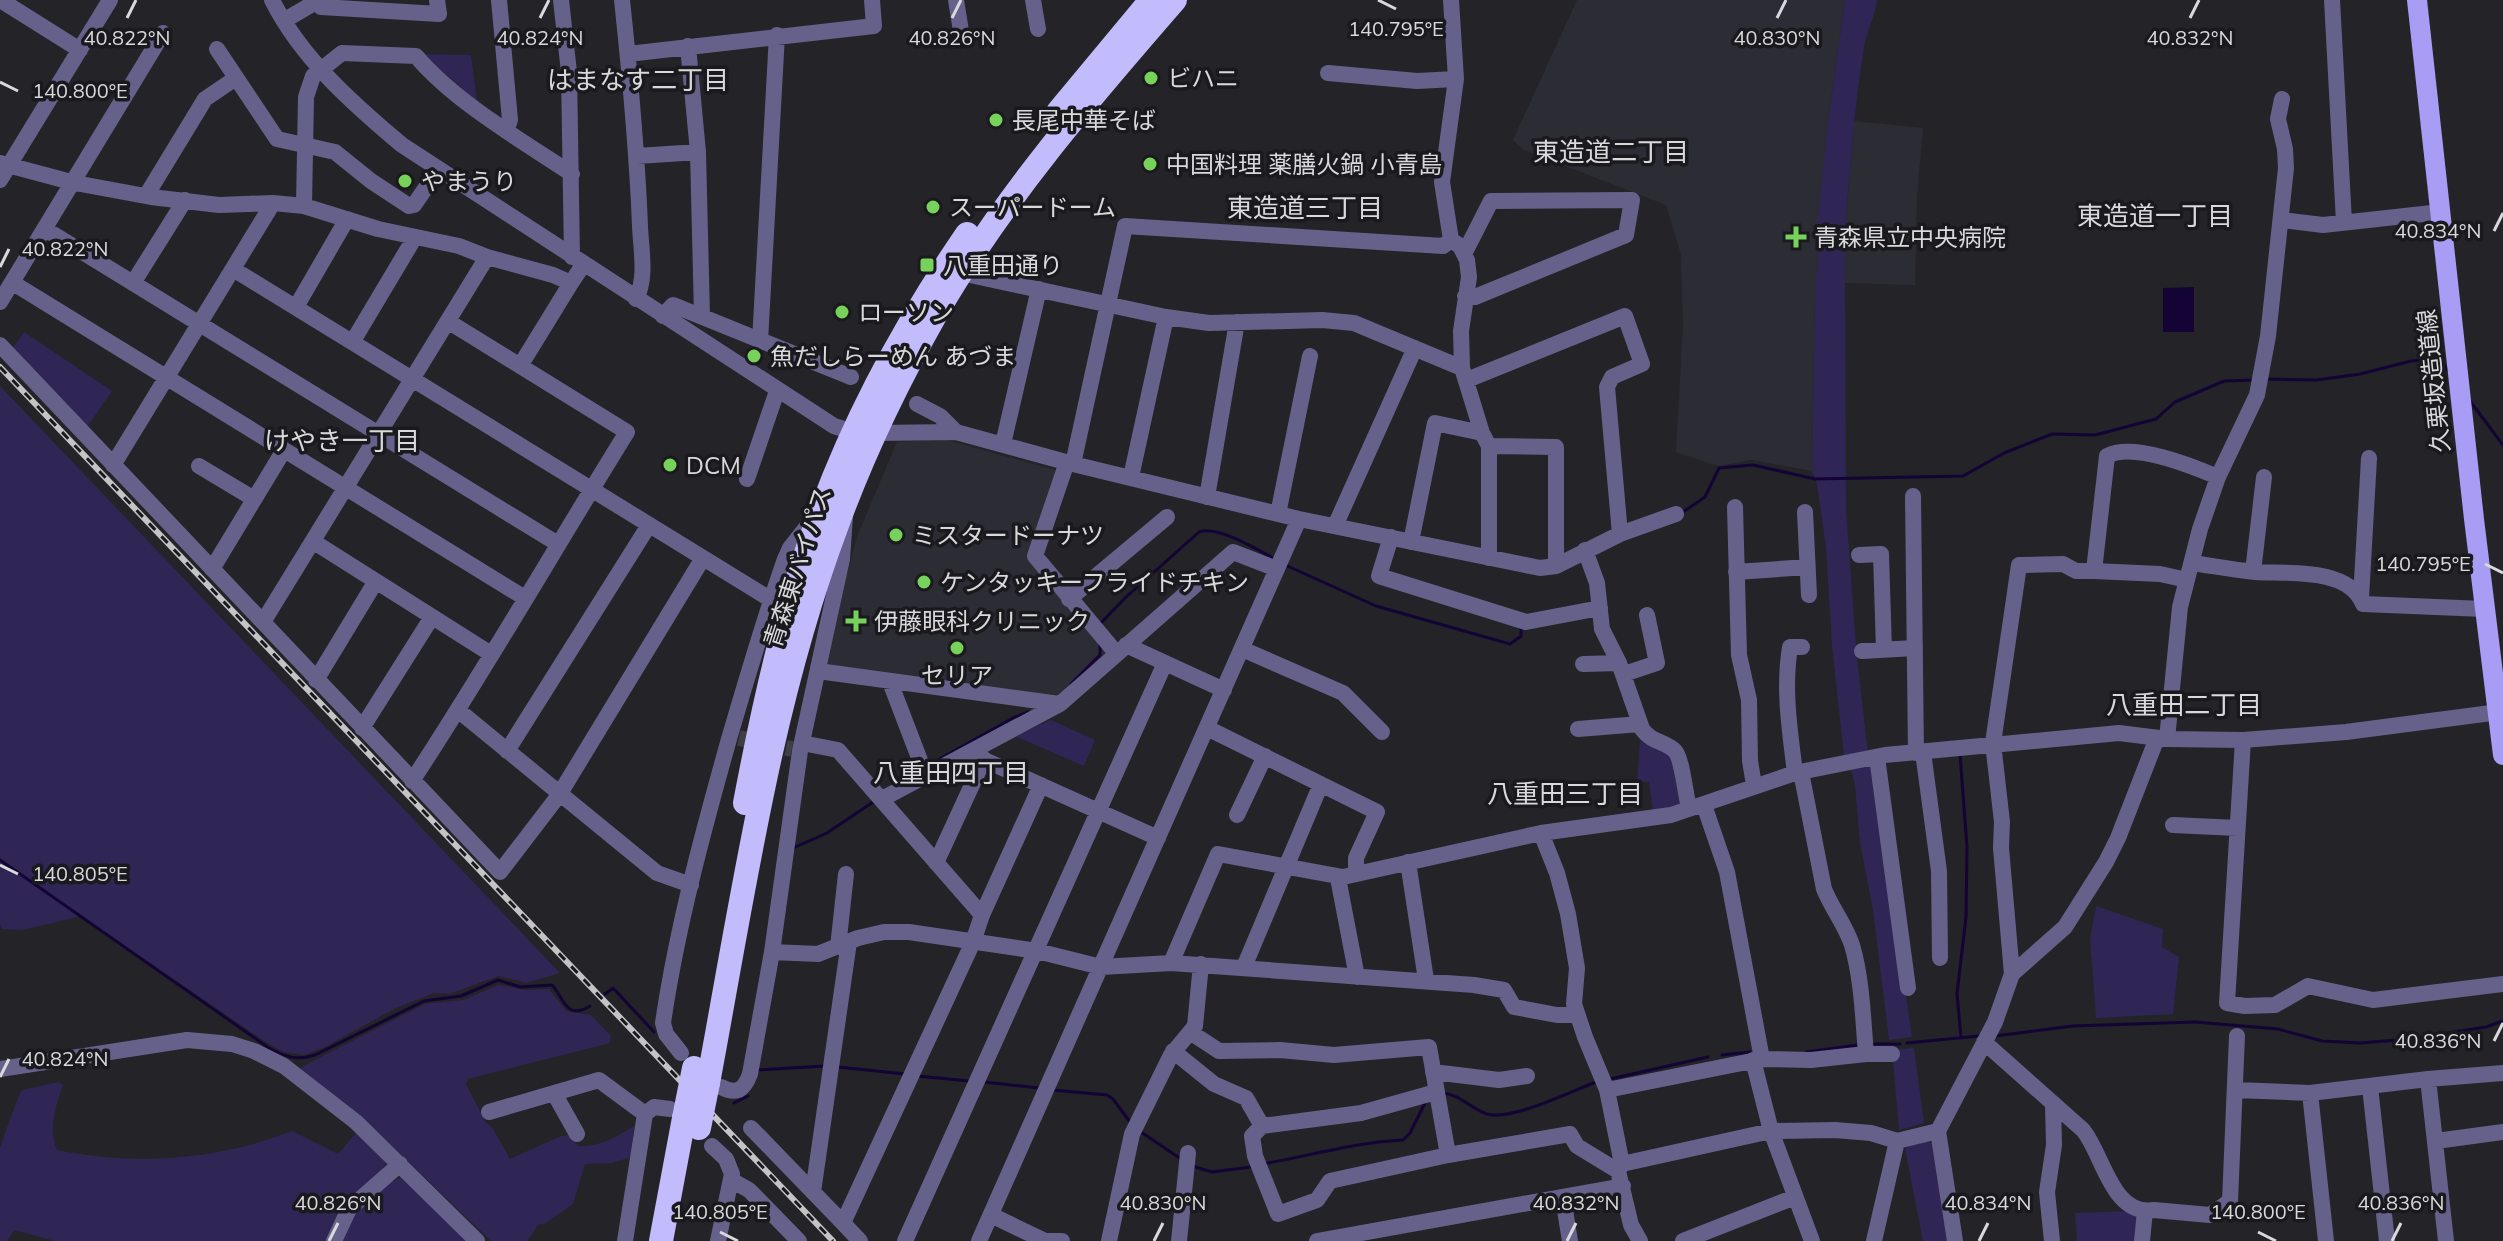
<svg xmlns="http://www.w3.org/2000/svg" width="2503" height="1241" font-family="Mulish,'Noto Sans JP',sans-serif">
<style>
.built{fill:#2c2c34}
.green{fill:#2f2656}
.water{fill:#130435}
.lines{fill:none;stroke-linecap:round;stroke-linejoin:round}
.stream{stroke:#130435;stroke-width:3}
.minor-tunnel{stroke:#3f3e42;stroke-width:16;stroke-dasharray:16 8;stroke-linecap:butt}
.minor{stroke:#66618b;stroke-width:16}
.major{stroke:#a89cf5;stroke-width:20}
.highway{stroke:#c3bcfc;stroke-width:24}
.rail-casing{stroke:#c4c4c7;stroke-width:6}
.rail{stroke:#1a1a1e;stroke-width:3;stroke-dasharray:9;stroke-linecap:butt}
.highway-bridge{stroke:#c3bcfc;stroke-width:24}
.ticks{fill:none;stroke:#d9d9dc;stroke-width:3}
.poi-dot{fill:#76d25a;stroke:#1a1a1e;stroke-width:3}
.labels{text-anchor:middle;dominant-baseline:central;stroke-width:7;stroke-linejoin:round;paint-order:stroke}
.poi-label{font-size:24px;fill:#d9d9dc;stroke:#1a1a1e;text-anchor:start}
.street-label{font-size:24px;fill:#d9d9dc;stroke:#1a1a1e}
.neighbourhood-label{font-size:26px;fill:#d9d9dc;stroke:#1a1a1e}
.ticks-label{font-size:20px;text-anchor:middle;fill:#d9d9dc;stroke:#1a1a1e;stroke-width:7;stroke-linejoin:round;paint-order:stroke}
</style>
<rect width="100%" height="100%" fill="#242327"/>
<path class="built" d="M1577 0H1845L1828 121 1845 231 1854 121 1923 128 1917 196 1915 285 1844 283 1845 245 1815 294 1812 471 1752 460 1718 466 1676 452 1683 326 1681 255 1666 205 1524 150 1513 140Z
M943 439 1059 471 1028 559 1109 653 1062 695 995 691 828 668 822 661 858 534 897 442Z"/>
<path class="green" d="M1845 0H1877C1875 17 1867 31 1864 47 1854 108 1850 170 1845 231L1817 228 1828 121Z
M422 54 471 55 477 101Z
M1819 243 1845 244 1846 510 1857 658 1868 753 1844 755 1832 646 1826 547 1817 484 1812 471 1815 294Z
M24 332 112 391 87 427 12 349Z
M0 386 560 973 526 983 499 976 449 994 434 993 396 1008 323 1048 304 1055 284 1052 266 1042 81 916 23 930 2 929 0 924Z
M1051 720 1095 740 1084 766 1015 736Z
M1640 741 1663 750 1673 758 1680 808 1653 812 1649 782H1637Z
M1872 763 1912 1037 1889 1040 1873 910 1860 843 1855 785 1850 766Z
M2096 906 2163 929 2162 947 2179 957 2173 1014 2096 1018 2090 939Z
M498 985 527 990 549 989 566 1011 591 1015 611 1036 610 1043 468 1079 466 1084 486 1123 492 1127 510 1159 561 1136 568 1135 578 1146C600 1147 616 1137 634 1126L631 1157 612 1163 585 1164 573 1204 546 1223 538 1225 527 1241H491L371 1126 301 1069 303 1066 425 1004 463 1000Z
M1914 1048 1924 1123 1899 1130 1892 1050Z
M59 1082 63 1085C56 1104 48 1130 57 1150 136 1166 218 1160 292 1131L338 1154 356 1133 387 1162 331 1241H55L14 1230 7 1241H0V1147L19 1095 22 1090Z
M1929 1141 1932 1144 1948 1241H1923L1905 1149 1909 1146Z
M401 1177 468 1241H339C351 1213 374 1191 401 1177Z
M2131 1211 2140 1215 2137 1241H2077L2075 1213Z"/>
<path class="water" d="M2194 287V332H2163V288Z"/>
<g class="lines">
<path class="stream" d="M2264 379 2317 380 2360 374 2411 361 2436 359 2442 362 2449 372
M2470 401 2503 445
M1683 512 1705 497 1719 468 1753 465 1815 479 1963 476 2004 453 2052 434 2095 435 2156 419 2175 402 2224 381 2255 380
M1283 564 1376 606 1510 644 1521 636V626
M1100 624 1125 598 1199 532C1217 525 1256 549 1273 558
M1071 684 1100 655V644
M1960 754 1967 847 1966 917 1957 994 1961 1037
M929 765 1013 718 1028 712
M793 848 827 833 876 800
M0 860 269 1048C286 1057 296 1061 315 1055L424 1001 461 996 498 980 520 987 552 985C564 998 566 1021 590 1006
M605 994 613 988 654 1032
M1995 1036 2073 1026 2195 1022 2278 1029 2322 1041 2360 1043 2410 1039 2486 1027 2503 1021
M1907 1043 1979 1036
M1873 1044H1900
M1806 1052 1858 1045
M1722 1055 1750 1052
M838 1067 905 1074
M756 1070 824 1066
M917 1076 969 1081
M1610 1079 1708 1057
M984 1082 1039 1088
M1053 1090 1107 1095 1113 1099 1130 1122
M1442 1093C1460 1094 1471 1109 1487 1114 1512 1121 1572 1091 1596 1082
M734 1103 748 1096
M1141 1132 1181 1159
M1263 1164C1309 1156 1356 1142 1403 1140L1410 1133 1425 1103
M1192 1166 1212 1172 1251 1167"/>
<path class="minor-tunnel" d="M739 738 792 749"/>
<path class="minor" d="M272 0C301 58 353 104 402 145L834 426 853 432 875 433 956 432 1073 464 1299 519 1540 568 1556 566 1620 534 1676 514
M314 0 321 7 439 14 437 0
M499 0 510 120 506 131
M561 0 569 72 572 257
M622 0C630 75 637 151 640 226 641 250 647 278 636 299
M956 0 961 31
M1033 0 1038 29
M1451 0 1456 79 1442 182 1451 240 1460 246 1467 260 1469 277 1461 331 1462 368 1482 433 1489 446V558
M2332 0 2344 222
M2 1 80 50
M285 20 314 3
M688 46 698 152 702 316
M217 49 277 139 335 152 371 181 409 206 414 205 438 170
M628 54 874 26 872 0
M1328 73 1417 81 1456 79
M637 156 698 152
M0 163 75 183 151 197 219 205 273 203 304 206 378 229 459 246 487 257 553 275 571 283 583 265
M0 180 110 0
M146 196 205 99 236 78
M304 206 306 97 313 76 342 53 416 56C455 102 521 140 572 174
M2282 220 2323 225 2441 212
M45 229 558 544
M1464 254 1491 201 1632 200 1626 235 1475 297 1465 296
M233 269 770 599
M961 273 1166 317 1209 323 1322 320 1354 323 1462 368
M13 283 525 598
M133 283 185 200
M0 302 163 33
M296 307 347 219
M663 316 673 305 851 377
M353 341 415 237
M760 341 777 35
M0 345 500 872 559 795 703 558
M520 366 571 283
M1467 380 1625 316 1642 364 1612 377 1607 387 1620 534
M917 404 940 416 956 432
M1003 444 1039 289
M1489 446 1556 447V566
M1067 462 1035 556 1117 654
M1073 464 1125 226 1443 246 1451 240
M113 465 273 203
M199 466 254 499
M1131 477 1166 317
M747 479 777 391
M1913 496 1916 753
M1207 497 1237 322
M1735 507 1739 655 1749 700 1750 761 1754 785
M1805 512 1809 595
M1278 514 1310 356
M1335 526 1415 348
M1391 537 1379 576 1526 622 1600 608
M314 542 491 654
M1411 542 1435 423 1482 433
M1585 550 1597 583 1602 629 1619 663 1642 729C1652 743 1665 741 1675 751 1682 758 1686 797 1689 809
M1859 555 1881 554 1884 650
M2192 563C2213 566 2234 570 2255 572 2287 574 2349 567 2363 604L2484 609
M212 569 284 450
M2094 571 2160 574 2187 580
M1736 572 1807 567
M2253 572 2264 477
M2361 598 2369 458
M1069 599 1167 517
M263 622 487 257
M1126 645 1224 690
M1242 649 1343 693 1382 732
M1862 651 1915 648
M1583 664 1619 663
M818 671 1060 704
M1624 674 1657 663 1647 615
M316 680 376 581
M890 682 926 776
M459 711 657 873 691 885
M362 728 432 617
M1207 728 1377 812 1356 858V874
M1578 729 1640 724
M2167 739 2180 607 2200 529 2218 477 2257 395 2268 336 2286 168 2285 149 2278 119 2282 99
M2243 740 2227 1003 2245 1006 2275 1005 2308 986 2373 1000 2503 984
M802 743 838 750 982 915 973 942 843 1223 860 1241
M507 751 649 525
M1923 752 1939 871 1940 958
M969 753 1158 838
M1877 757 1908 988
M1801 772 1824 889C1832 909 1845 924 1852 945 1862 979 1863 1019 1866 1054
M1795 773C1790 731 1783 690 1790 647H1802
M412 781C487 667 555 548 627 432L449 322
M882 799 1060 704 1233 552 1277 569
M1704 805 1727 872 1762 1059
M1237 815 1265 756
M2173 825 2237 828
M1541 833 1557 873 1568 914 1577 968 1574 1004 1585 1037 1607 1090 1622 1164 1618 1171 1631 1225 1640 1241
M1408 862 1426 980
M936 863 984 759
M1338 878 1357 977
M982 915 1041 785
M838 947 846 874
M772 952 818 954 858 938 884 932H909L1037 951 1101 967 1171 963 1474 985 1504 990 1514 1007 1557 1015H1577
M1171 963 1218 854 1343 877 1541 833 1671 815 1795 773 1885 755 2119 733 2167 739 2243 740 2346 732 2499 712
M1244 967 1321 784
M2012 974 2001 848 2002 822 1993 743 2019 565 2063 564 2076 571H2094L2107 456C2133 442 2192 466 2218 477
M1190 1032 1219 1051 1280 1050 1334 1055 1429 1047 1448 1155
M1984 1042 2083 1130C2103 1154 2112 1217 2154 1210L2210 1215 2230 1201 2237 1036
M1173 1051 1214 1084 1246 1098 1262 1126 1252 1136 1255 1156 1278 1214 1317 1200 1330 1181 1448 1155 1570 1134 1577 1146 1618 1171
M681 1053 666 1034 663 1023C677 927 703 832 729 739 747 678 764 619 785 559L790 548 813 519
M1753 1060 1771 1131 1812 1241
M0 1069 187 1040 232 1044 254 1051 284 1066 356 1122 477 1241
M1433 1072 1499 1080 1527 1076
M2428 1079 2446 1241
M721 1087C737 1095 744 1090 750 1074L772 952 800 751 842 559 845 517
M2370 1087 2387 1241
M1607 1090 1762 1059 1811 1060 1866 1054H1892
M2236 1090 2310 1093 2428 1079 2503 1073
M554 1093 577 1134
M2310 1093 2326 1241
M489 1112 599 1080 645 1114
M1262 1126 1361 1113 1436 1092
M751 1128 843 1223
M2436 1141 2503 1132
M712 1146 726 1159 732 1174 718 1241
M1622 1164 1771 1131 1835 1130 1871 1133 1897 1141 1938 1131
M731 1180 749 1190 799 1241
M813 1192 849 942
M1563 1198 1570 1241
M991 1215 1045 1241H1062
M334 1241 349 1209 400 1164
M625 1241 645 1114 654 1107 670 1109
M905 1241 1165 663
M979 1241 1299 519
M1109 1241 1132 1134 1171 1055 1195 1026 1201 964
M1179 1241 1188 1153
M1317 1241 1623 1186
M1683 1241 1795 1197
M1874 1241 1897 1141
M1955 1241 1938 1131 1995 1022 2012 974 2065 927 2106 862 2118 838 2157 738
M2052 1241 2047 1192 2054 1145 2053 1103
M2142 1241 2145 1211"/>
<path class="major" d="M2417 0 2474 519 2503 755"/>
<path class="highway" d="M1058 112 1151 0
M745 803C764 703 786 603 822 508 858 411 908 320 967 234
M708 1083C743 896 770 703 837 525 864 451 899 379 937 312 1003 198 1089 99 1175 0
M661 1241 684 1118"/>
<defs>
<path id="rail" d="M0 367 833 1241"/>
</defs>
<use href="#rail" class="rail-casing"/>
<use href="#rail" class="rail"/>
<path class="highway-bridge" d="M684 1118 694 1068
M699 1128 708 1083"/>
</g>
<path class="ticks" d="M1378 0 1396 9M127 18 136 0M540 18 549 0M952 18 961 0M1777 18 1786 0M2190 18 2199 0M0 82 18 91M2494 231 2503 213M0 267 9 249M2485 564 2503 573M0 865 18 874M2494 1041 2503 1023M0 1077 9 1059M720 1232 738 1241M2258 1232 2276 1241M329 1241 338 1223M1154 1241 1163 1223M1567 1241 1576 1223M1979 1241 1988 1223M2392 1241 2401 1223"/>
<g class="poi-dot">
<circle cx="1151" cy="78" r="8"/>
<circle cx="996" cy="120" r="8"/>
<circle cx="1150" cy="164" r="8"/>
<circle cx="405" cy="181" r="8"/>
<circle cx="933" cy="207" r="8"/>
<path d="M1792 225h8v8h8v8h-8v8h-8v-8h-8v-8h8z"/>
<rect x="919" y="257" width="16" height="16" rx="4"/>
<circle cx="842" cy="312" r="8"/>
<circle cx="754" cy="356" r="8"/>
<circle cx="670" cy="465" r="8"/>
<circle cx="896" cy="535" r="8"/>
<circle cx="924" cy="582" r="8"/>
<path d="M852 609h8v8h8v8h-8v8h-8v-8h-8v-8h8z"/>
<circle cx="957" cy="648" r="8"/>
</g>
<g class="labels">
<g class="poi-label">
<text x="1167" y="78">ビハニ</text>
<text x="1012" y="120">長尾中華そば</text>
<text x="1166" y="164">中国料理 薬膳火鍋 小青島</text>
<text x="421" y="181">やまうり</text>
<text x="949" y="207">スーパードーム</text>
<text x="1814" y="237">青森県立中央病院</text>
<text x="943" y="265">八重田通り</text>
<text x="858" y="312">ローソン</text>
<text x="770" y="356">魚だしらーめん あづま</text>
<text x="686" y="465">DCM</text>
<text x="912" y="535">ミスタードーナツ</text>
<text x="940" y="582">ケンタッキーフライドチキン</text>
<text x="874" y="621">伊藤眼科クリニック</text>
<text x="957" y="675" text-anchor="middle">セリア</text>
</g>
<g class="street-label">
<text transform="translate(2433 381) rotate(-96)">久栗坂造道線</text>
<text transform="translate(797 567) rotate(-72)">青森東バイパス</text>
</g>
<g class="neighbourhood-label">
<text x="638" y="79">はまなす二丁目</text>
<text x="1611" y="151">東造道二丁目</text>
<text x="1305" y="207">東造道三丁目</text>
<text x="2155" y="215">東造道一丁目</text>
<text x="342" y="440">けやき一丁目</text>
<text x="2184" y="704">八重田二丁目</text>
<text x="951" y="772">八重田四丁目</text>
<text x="1565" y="793">八重田三丁目</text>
</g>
</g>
<g class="ticks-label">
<text x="1396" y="36">140.795°E</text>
<text x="127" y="45">40.822°N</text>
<text x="540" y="45">40.824°N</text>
<text x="952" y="45">40.826°N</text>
<text x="1777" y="45">40.830°N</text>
<text x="2190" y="45">40.832°N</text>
<text x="80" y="98">140.800°E</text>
<text x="2438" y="238">40.834°N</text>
<text x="65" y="256">40.822°N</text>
<text x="2423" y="571">140.795°E</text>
<text x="80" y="881">140.805°E</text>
<text x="2438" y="1048">40.836°N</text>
<text x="65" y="1066">40.824°N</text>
<text x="338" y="1210">40.826°N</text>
<text x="1163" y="1210">40.830°N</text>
<text x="1576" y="1210">40.832°N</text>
<text x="1988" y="1210">40.834°N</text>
<text x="2401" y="1210">40.836°N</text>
<text x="2258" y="1219">140.800°E</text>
<text x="720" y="1219">140.805°E</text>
</g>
</svg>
